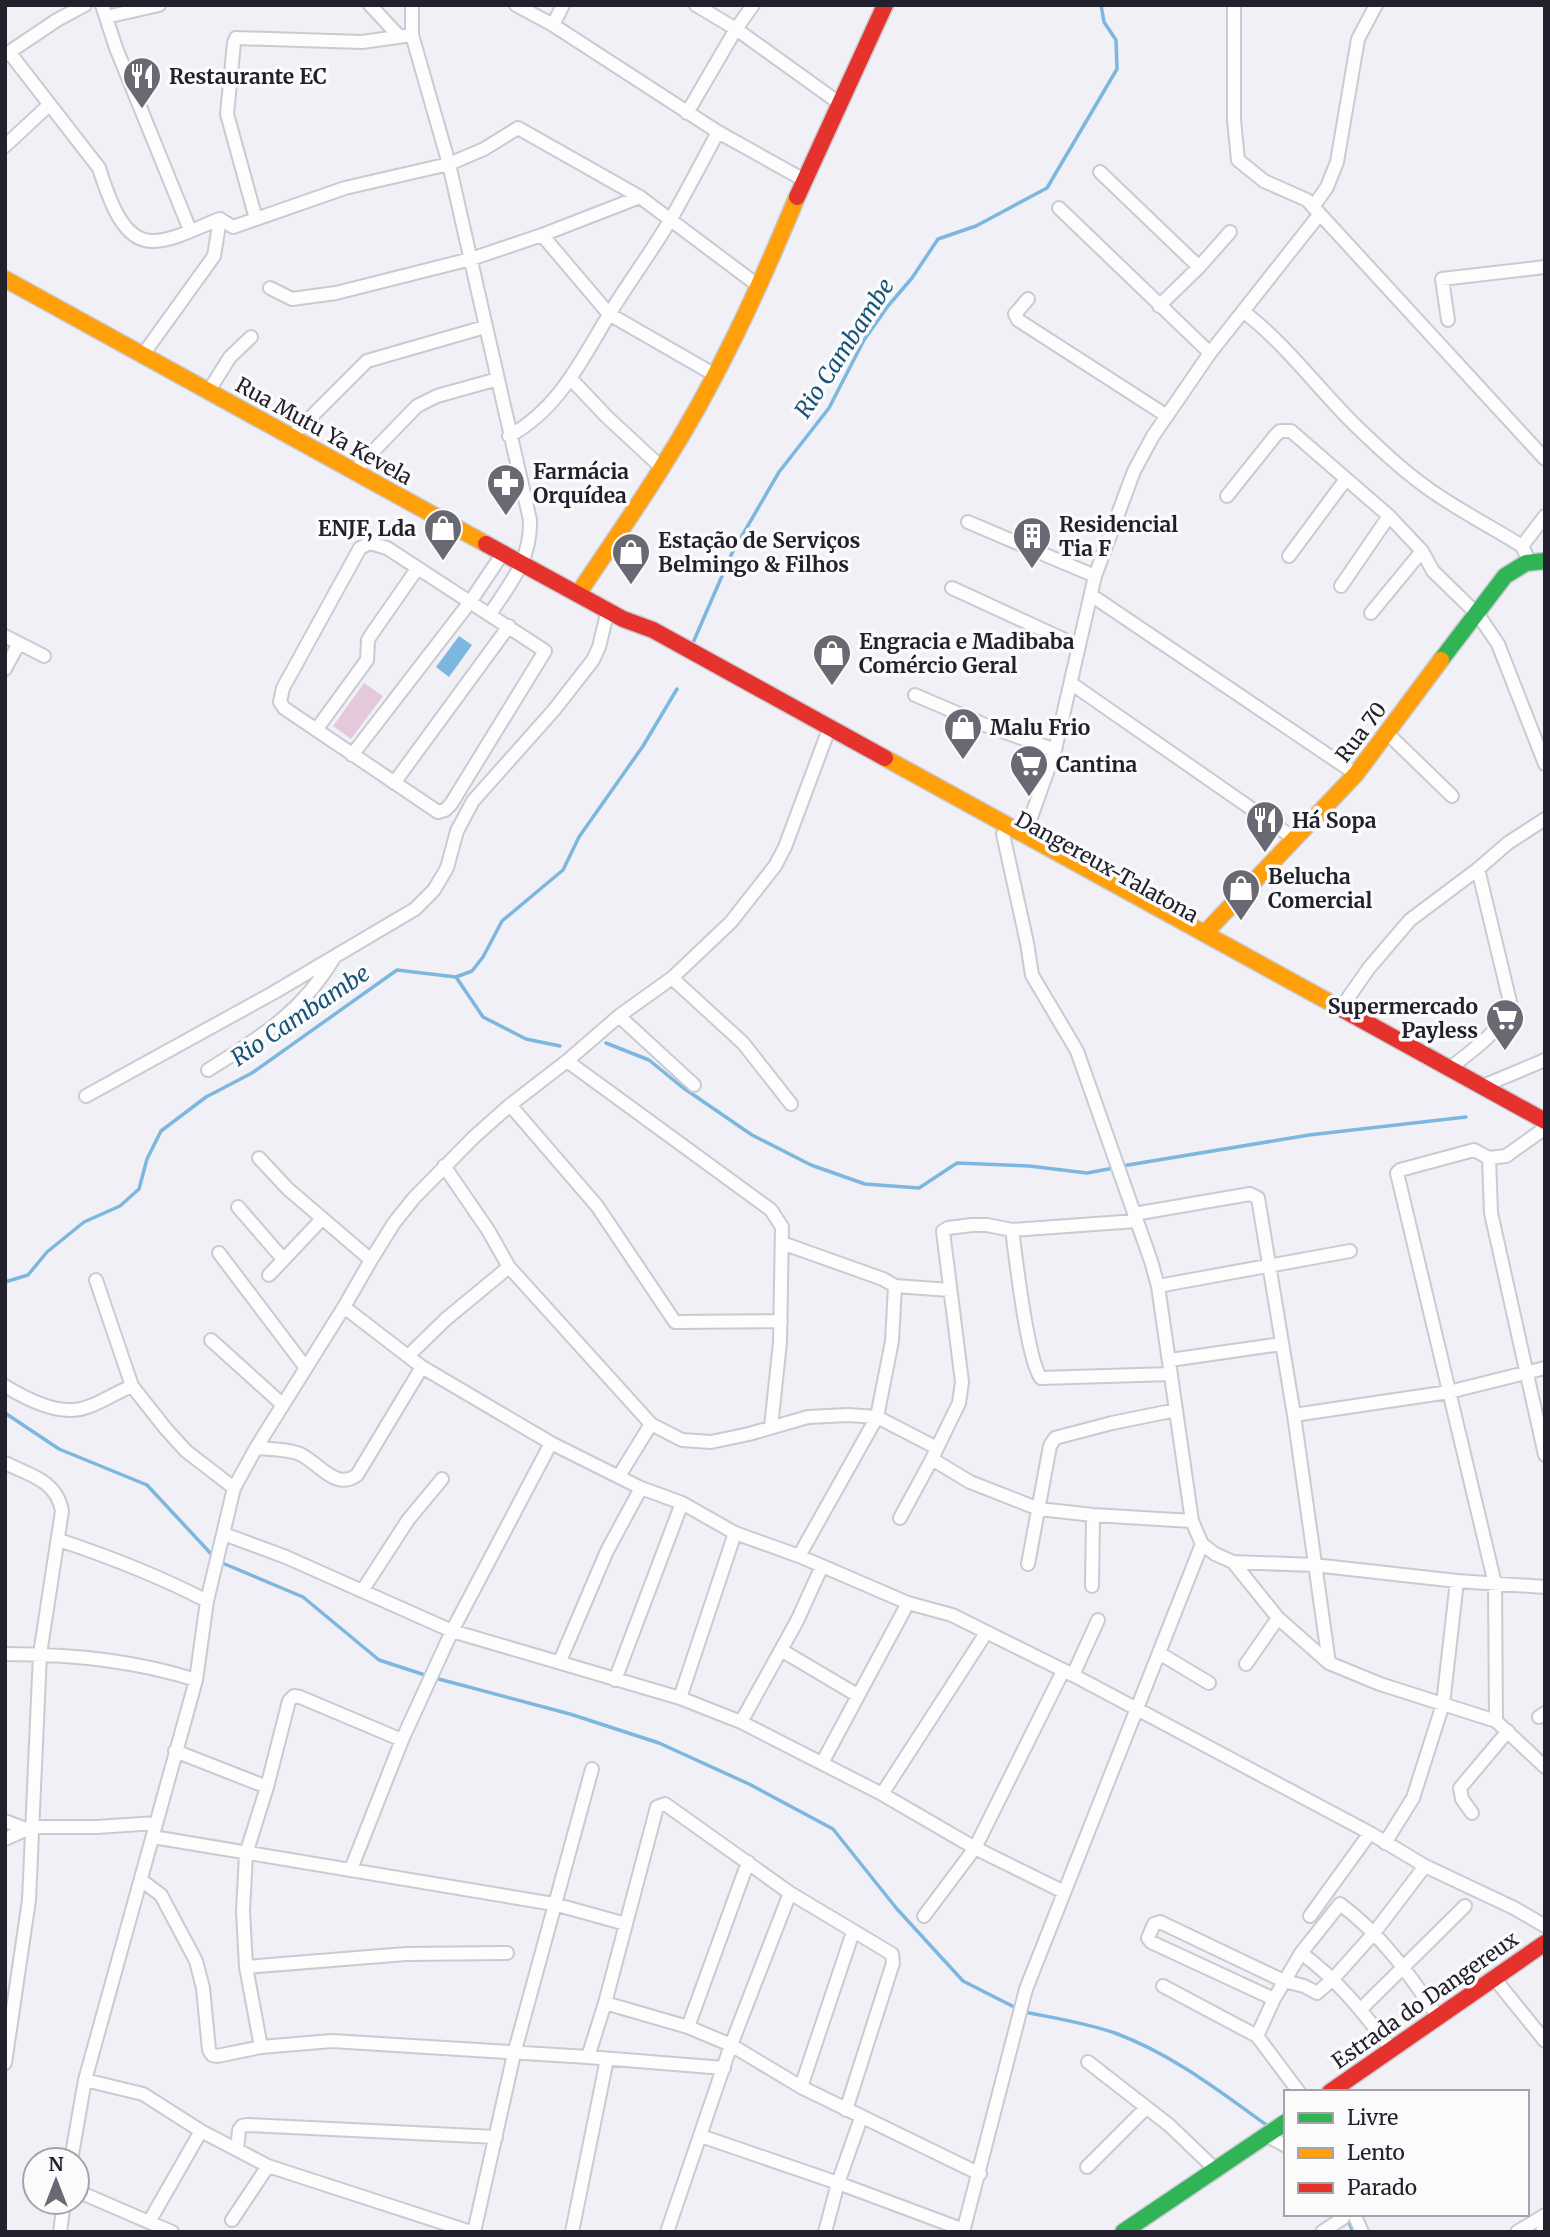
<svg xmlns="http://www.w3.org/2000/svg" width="1550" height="2237" font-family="Merriweather,serif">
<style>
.green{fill:#e4c9dd}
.water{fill:#7db7df}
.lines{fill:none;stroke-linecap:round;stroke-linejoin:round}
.stream{stroke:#7db7df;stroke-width:3.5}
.street-casing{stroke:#cacad2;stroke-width:16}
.fast-casing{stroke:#cacad2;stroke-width:19}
.slow-casing{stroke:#cacad2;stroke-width:19}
.jam-casing{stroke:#cacad2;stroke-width:19}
.street{stroke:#fdfdfe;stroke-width:12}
.fast{stroke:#30b455;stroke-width:16}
.slow{stroke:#ff9f0a;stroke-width:16}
.jam{stroke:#e5322d;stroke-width:16}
.labels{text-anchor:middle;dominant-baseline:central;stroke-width:7;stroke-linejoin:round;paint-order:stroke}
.poi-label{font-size:21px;font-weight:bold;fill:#21202c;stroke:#fbfbfb;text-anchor:start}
.street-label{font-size:21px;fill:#21202c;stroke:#fbfbfb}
.water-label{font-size:23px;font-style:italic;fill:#155378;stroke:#fbfbfb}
</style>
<rect width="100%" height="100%" fill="#f0f0f6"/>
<path class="green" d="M364 683 383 696 351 739 333 726Z"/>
<path class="water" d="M459 636 472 645 449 677 436 667Z"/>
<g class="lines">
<path class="stream" d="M692 645 732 553 779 472 829 408 864 340 888 306 912 278 938 239 976 226 1047 188 1117 69 1116 40 1104 22 1101 5
M456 977 483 1017 526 1039 560 1046
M606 1043 649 1060 682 1087 752 1135 811 1165 865 1184 919 1188 957 1163 1029 1166 1087 1173 1114 1168
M1122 1166 1309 1135 1466 1117
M5 1282 28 1275 47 1252 84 1222 120 1206 139 1189 147 1159 161 1131 206 1097 252 1073 397 970 456 977 472 971 483 957 502 921 563 870 579 837 643 746 677 689
M5 1413 59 1449 147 1485 214 1557
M220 1562 303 1597 379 1660 428 1676
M435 1678 570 1714 659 1743 749 1784 833 1829 897 1909 963 1981 1018 2009
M1025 2012C1054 2018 1086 2023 1115 2033 1172 2054 1219 2091 1268 2126
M1347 2217 1353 2232"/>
<defs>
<path id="street" d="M102 5 116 48 190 230
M370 5 398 35
M412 5V35L449 164 530 520C531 560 511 582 490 614
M516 5 553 25 718 132 804 180
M696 5 736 29 839 103
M1234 5V120L1238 160 1264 181 1307 200 1545 459
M106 17 159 5
M553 25 563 5
M9 52 99 168C107 192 121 243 154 241 176 240 200 226 220 219L233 227 345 188 449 164 484 149 518 128 640 197 760 287
M5 55 57 20 85 5
M687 113 736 29 753 5
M5 146 49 105
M1100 172 1199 267
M1313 207 1327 187 1337 162 1358 39 1376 5
M1059 208 1210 353
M256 219 227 114 234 43 236 38 362 42 412 35
M542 235 609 314 715 375
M270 288 292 299 336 293 471 259 542 235 640 197
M1028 299 1015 314 1018 320 1167 416
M1159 306 1199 267 1230 232
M1244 312C1287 345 1318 389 1357 427 1379 448 1401 469 1426 487 1456 509 1490 526 1522 546L1529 561
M1448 320 1442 279 1545 267
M142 356 214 256 220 219
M571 379 607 417 662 468
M208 392 230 357 251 337
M509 436C559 409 582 359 610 313 630 280 653 250 672 217 688 189 703 160 718 132
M290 438 367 361 485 327
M354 471 417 406 437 396 498 379
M1227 496 1275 436 1280 431H1291L1389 516 1422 551 1433 571 1479 616 1498 644 1545 764
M968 522 1095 576
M370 543 387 548 545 651 451 804 445 810 438 812 284 708 280 702 283 688 360 548Z
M1522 546 1545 516
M1289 556 1346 479
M1341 586 1389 516
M952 588 1078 646
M1091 595 1356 774
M1371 613 1422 551
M5 636 44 656
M5 669 19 643
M1072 684 1295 839
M915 695 985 725 1055 750
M316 730 367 660 368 640 371 635 417 569
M1387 733 1452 796
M352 755 470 602 503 553
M394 783 509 626
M1003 834 1027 943 1032 975 1077 1051 1151 1261 1158 1286 1192 1521
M1025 834 1055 750 1095 576 1134 471 1153 436 1210 353 1319 215
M672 978 743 1043 791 1104
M1341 1008 1369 968 1410 920 1478 869 1508 843 1545 819
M619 1016 694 1085
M567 1061 771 1210 782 1227 780 1342 771 1427
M1450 1068C1473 1050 1498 1033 1511 1006L1478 869
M208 1070C261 1037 301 1013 334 958
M1483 1086 1545 1060
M86 1096 273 993 415 909 434 890 447 868 457 831 473 801 554 710 593 660 599 647 608 610
M510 1105 597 1206 675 1322 781 1321
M259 1158 288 1189 371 1260
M1489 1158 1491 1213 1545 1455
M444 1166 488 1230 509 1267 651 1424 682 1440 711 1442 749 1434 808 1417 848 1415 877 1417 937 1448 932 1459 970 1482 1039 1509 1093 1515 1192 1521 1202 1544 1215 1554 1233 1562 1278 1618 1329 1663 1380 1684 1496 1721 1545 1767
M238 1207 283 1259
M1134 1214 1250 1194 1258 1198 1294 1415 1329 1663
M1012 1230C1016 1258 1027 1360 1041 1378L1171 1374
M782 1243 883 1279 895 1286 892 1341 877 1417 799 1556
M219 1253 306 1368
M269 1275 321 1220
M96 1280 132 1386 166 1429 186 1451 234 1488
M895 1286 950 1290
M1158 1286 1350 1251
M344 1307 422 1367 551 1443 641 1488 682 1503 735 1533 799 1556 908 1603 952 1615 1073 1675 1370 1833 1425 1866 1514 1908 1545 1926
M211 1340 283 1405
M408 1356 446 1319 509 1267
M1170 1360 1281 1344
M5 1386C23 1397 50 1411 72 1410 91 1410 114 1393 132 1386
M1294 1415 1449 1392 1545 1368
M256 1448C269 1449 287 1449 300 1454 319 1463 336 1491 357 1475L422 1367
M937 1448 959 1403 962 1382 943 1231 948 1228 972 1225H987L1012 1230 1136 1221
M5 1463C30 1475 57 1481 62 1511L40 1654 29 1900 5 2063
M619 1476 651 1424
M900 1518 932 1459
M224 1534 286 1557 452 1631 680 1698 741 1722 882 1794 975 1848 1064 1892
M59 1540C110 1557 159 1576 207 1601
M1233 1562 1314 1565 1457 1581 1545 1587
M1028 1564 1050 1446 1055 1438 1112 1423 1176 1410
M1092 1586 1093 1515
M362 1591 408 1520 442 1479
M781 1650 857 1695
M1159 1653 1209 1683
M5 1654C70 1654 134 1660 196 1680
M560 1661 607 1551 641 1488
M1246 1664 1278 1618
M1073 1675 1098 1620
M615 1680 682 1503
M680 1698 735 1533
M1539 1717 1545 1713
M1496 1721 1495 1584 1397 1173 1400 1170 1474 1150 1489 1158 1506 1156 1541 1131
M741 1722 797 1621 822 1566
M175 1751 267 1787
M822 1763 908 1603
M882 1794 986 1633
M1472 1813 1462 1799 1460 1788 1508 1731
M5 1821 26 1829
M153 1837 554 1904 626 1924
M5 1839 32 1827H97L156 1823
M1385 1843 1413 1798 1443 1704 1457 1581
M351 1869 402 1740 452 1631 551 1443
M141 1880 161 1895 196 1961 203 1988 209 2050 212 2055 217 2056 261 2047 332 2041 588 2057 724 2068
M924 1916 975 1848 1063 1671
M1310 1916 1370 1833
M1301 1953C1337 1979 1364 2013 1391 2049
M246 1967 406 1954 507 1953
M1494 1978 1545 2041
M1163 1986 1257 2036 1299 2092
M1274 1999 1151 1942 1148 1938 1154 1924 1160 1922 1284 1981 1304 1986 1317 1993 1333 1979 1374 1933 1425 1866
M605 2003 688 2027 731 2045 801 2087 980 2174
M1361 2009 1465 1906
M688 2027 748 1862
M1257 2036 1274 1999 1301 1953 1340 1904C1381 1934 1410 1975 1438 2017
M261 2047 246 1967 243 1911 246 1854 267 1787 289 1701 294 1696 300 1697 402 1740
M588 2057 605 2003 657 1807 665 1804 790 1893 892 1954 893 1963 846 2110
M1088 2062 1169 2125 1215 2169
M85 2080 143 2094 201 2131 268 2166 471 2232
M801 2087 853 1932
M1266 2135 1286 2146
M701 2136 838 2183 964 2230
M237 2150 239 2130 242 2126 247 2125 496 2137
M71 2160 85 2080 196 1680 207 1601 234 1488 256 1448 344 1307 371 1260 394 1223 414 1198 474 1137 510 1105 567 1061 619 1016 672 978 731 922 775 866 785 847 826 737
M1087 2167 1146 2108
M77 2191 172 2232
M1354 2214 1362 2232
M232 2220 268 2166
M149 2222 201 2131
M60 2232 64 2202
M474 2232 514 2054 592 1769
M572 2232 607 2059
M667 2232 731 2045 790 1893
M825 2232 838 2183 861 2118
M963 2232 1026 1989 1202 1544
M1322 2232 1343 2218
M1517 2232 1545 2215
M1542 2232 1545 2221"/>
<path id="fast" d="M1441 660 1505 576 1526 563 1545 561
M1123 2232 1286 2122"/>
<path id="slow" d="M5 279 486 544
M578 594C606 552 634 512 661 469 716 383 758 291 797 197
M885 758 1340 1008
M1205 933 1356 774 1441 660"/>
<path id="jam" d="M797 197 885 5
M486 544 623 619 653 630 885 758
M1340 1008 1545 1121
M1330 2092 1545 1943"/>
</defs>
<use href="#street" class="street-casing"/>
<use href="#fast" class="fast-casing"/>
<use href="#slow" class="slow-casing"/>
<use href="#jam" class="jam-casing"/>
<use href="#street" class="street"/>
<use href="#fast" class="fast"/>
<use href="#slow" class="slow"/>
<use href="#jam" class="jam"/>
</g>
<defs>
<symbol id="restaurant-pin" viewBox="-11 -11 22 30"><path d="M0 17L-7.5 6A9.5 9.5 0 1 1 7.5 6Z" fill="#696973" stroke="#fbfbfb"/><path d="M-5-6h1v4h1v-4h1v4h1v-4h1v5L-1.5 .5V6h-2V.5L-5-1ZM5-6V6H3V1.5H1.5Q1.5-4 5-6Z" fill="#fff"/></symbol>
<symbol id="pharmacy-pin" viewBox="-11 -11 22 30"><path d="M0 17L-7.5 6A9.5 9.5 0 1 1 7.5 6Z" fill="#696973" stroke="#fbfbfb"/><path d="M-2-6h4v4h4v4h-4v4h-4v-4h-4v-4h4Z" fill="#fff"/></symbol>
<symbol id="shop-pin" viewBox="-11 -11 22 30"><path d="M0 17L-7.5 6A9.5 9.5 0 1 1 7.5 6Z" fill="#696973" stroke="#fbfbfb"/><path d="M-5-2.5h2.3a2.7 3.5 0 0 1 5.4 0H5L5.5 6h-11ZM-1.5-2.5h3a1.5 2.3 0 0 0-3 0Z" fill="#fff"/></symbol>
<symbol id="building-pin" viewBox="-11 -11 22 30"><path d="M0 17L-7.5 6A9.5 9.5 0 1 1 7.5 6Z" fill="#696973" stroke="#fbfbfb"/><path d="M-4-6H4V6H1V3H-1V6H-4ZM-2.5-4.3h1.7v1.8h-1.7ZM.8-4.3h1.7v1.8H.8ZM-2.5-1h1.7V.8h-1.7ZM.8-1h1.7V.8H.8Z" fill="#fff"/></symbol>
<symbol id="supermarket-pin" viewBox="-11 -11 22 30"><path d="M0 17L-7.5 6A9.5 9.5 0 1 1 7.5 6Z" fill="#696973" stroke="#fbfbfb"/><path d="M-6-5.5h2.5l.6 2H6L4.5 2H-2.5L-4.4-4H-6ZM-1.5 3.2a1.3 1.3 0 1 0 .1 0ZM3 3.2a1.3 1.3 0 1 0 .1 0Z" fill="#fff"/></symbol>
</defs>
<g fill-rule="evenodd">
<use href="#restaurant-pin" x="120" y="54" width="44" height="60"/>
<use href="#pharmacy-pin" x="484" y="461" width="44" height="60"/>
<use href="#shop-pin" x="421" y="506" width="44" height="60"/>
<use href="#building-pin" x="1010" y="514" width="44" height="60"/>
<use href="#shop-pin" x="609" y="530" width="44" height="60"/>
<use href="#shop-pin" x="810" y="631" width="44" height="60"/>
<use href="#shop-pin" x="941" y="705" width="44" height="60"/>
<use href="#supermarket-pin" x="1007" y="742" width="44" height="60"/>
<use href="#restaurant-pin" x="1243" y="798" width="44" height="60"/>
<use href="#shop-pin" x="1219" y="866" width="44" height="60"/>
<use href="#supermarket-pin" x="1483" y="996" width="44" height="60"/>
</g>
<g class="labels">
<g class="poi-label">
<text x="169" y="76">Restaurante EC</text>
<text x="533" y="471">Farmácia<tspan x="533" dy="24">Orquídea</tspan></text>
<text x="1059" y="524">Residencial<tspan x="1059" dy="24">Tia F</tspan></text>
<text x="416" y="528" text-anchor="end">ENJF, Lda</text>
<text x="658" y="540">Estação de Serviços<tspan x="658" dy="24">Belmingo &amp; Filhos</tspan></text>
<text x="859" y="641">Engracia e Madibaba<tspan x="859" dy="24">Comércio Geral</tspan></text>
<text x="990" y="727">Malu Frio</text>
<text x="1056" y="764">Cantina</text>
<text x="1292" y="820">Há Sopa</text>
<text x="1268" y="876">Belucha<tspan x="1268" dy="24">Comercial</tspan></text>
<text x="1478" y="1006" text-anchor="end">Supermercado<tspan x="1478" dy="24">Payless</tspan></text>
</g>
<g class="street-label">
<text transform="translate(324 431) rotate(29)">Rua Mutu Ya Kevela</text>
<text transform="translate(1361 732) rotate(-53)">Rua 70</text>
<text transform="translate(1107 867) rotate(29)">Dangereux-Talatona</text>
<text transform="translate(1425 2000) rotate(-35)">Estrada do Dangereux</text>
</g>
<g class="water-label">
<text transform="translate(844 348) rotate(-57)">Rio Cambambe</text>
<text transform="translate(300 1015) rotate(-34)">Rio Cambambe</text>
</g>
</g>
<rect width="1550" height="2237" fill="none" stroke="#21202c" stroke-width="14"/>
<rect x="1284" y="2090" width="245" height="126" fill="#fbfbfb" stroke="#a4a3a8" stroke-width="2"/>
<rect x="1298" y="2113" width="35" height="10" fill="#30b455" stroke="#a4a3a8" stroke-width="2"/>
<text x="1347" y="2125" font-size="21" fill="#21202c">Livre</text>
<rect x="1298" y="2148" width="35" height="10" fill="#ff9f0a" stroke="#a4a3a8" stroke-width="2"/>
<text x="1347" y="2160" font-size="21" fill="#21202c">Lento</text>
<rect x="1298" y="2183" width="35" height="10" fill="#e5322d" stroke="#a4a3a8" stroke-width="2"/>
<text x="1347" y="2195" font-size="21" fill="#21202c">Parado</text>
<g transform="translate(56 2181)"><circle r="33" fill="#fbfbfb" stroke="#a4a3a8" stroke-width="2"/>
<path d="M0-5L12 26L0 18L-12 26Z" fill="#696973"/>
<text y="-10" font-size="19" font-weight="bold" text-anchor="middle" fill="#21202c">N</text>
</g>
</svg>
